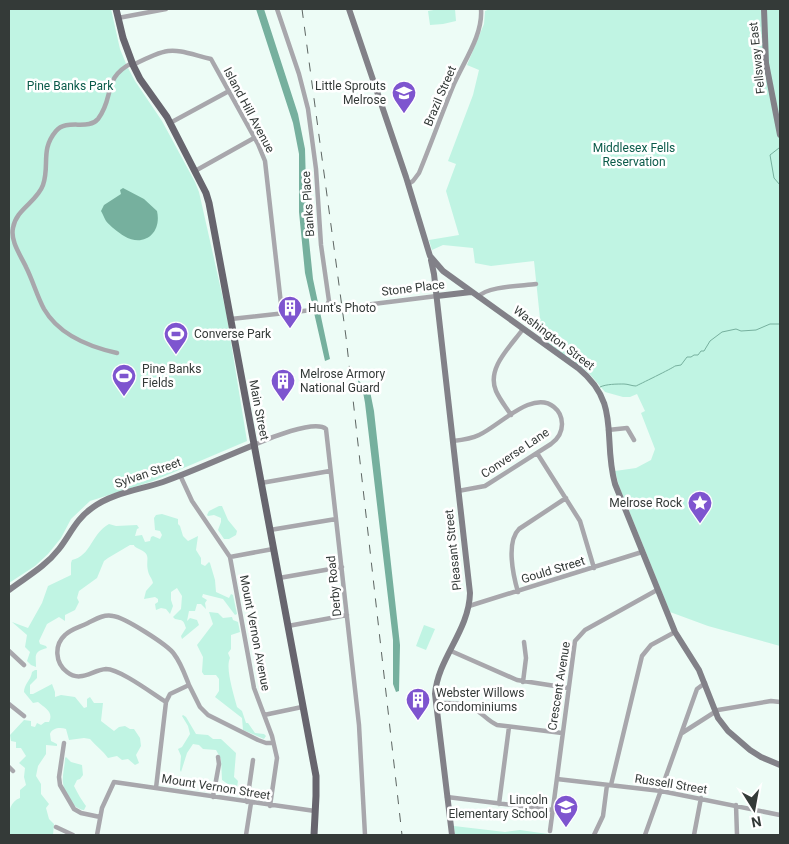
<svg xmlns="http://www.w3.org/2000/svg" width="789" height="844" font-family="Roboto,sans-serif">
<style>
.green{fill:#c0f4e3}
.water{fill:#76b09e}
.lines{fill:none;stroke-linecap:round;stroke-linejoin:round}
.stream{stroke:#76b09e;stroke-width:1}
.street{stroke:#a8a7ac;stroke-width:4.5}
.secondary{stroke:#828188;stroke-width:6}
.primary{stroke:#67656e;stroke-width:7}
.rail{stroke:#5d6562;stroke-width:1;stroke-dasharray:9 9;stroke-linecap:butt}
.labels{text-anchor:middle;dominant-baseline:central;stroke-width:5;stroke-linejoin:round;paint-order:stroke}
.street-label{font-size:12px;fill:#343a38;stroke:#fff}
.park-label{font-size:12px;fill:#0a5a49;stroke:#fff}
.poi-label{font-size:12px;fill:#343a38;stroke:#fff;text-anchor:start}
</style>
<rect width="100%" height="100%" fill="#edfcf6"/>
<path class="green" d="M9 9H111L120 49 127 66 135 81 162 121 195 182 199 192 226 312 247 441 153 481 90 501 71 519 61 538 48 554 35 566 9 583Z
M439 9H455L456 21 443 24 430 25 428 11Z
M490 9H780V646L708 626 670 612 619 486 615 471 636 468 651 460 655 449 641 413 645 411 637 394 630 397H623L605 392 588 372 540 338 541 328 534 261 491 266 475 263 473 248 443 245 432 250 429 240 459 235 446 191 456 164 448 161 473 95 479 70 467 65 484 24 485 11Z
M219 506H222L228 520 237 531 236 535 229 539H224L218 530 221 522V518L214 515 208 516 207 515 209 511Z
M162 514 178 519V524L180 526 183 536 188 541 198 536 196 550 201 558V564L205 566 209 562 210 563 215 580 216 592 229 598 231 594 233 595 237 614 235 615 223 599 203 594 202 597 207 600 205 603 206 609 201 604H197L195 611H189L187 621 190 618 197 620 199 625 182 639 181 636 186 628C183 619 183 621 175 619L173 617 181 609 182 596 177 588 171 592V600L173 606 170 614 166 609 161 608 156 610 155 604 158 602V599L155 597 144 599 146 591 153 583C152 578 149 576 148 571 145 558 153 555 137 548 131 544 137 545 130 545L108 558 104 561 97 578 79 591 77 598 79 602 75 610 65 615V621L59 617 47 624 39 641 40 644 46 646 47 648C33 652 36 655 36 667L31 665 27 661 30 652 25 647 27 635 12 622 28 628 42 603 48 586 71 575V563L72 560C91 556 91 534 109 524L116 526 137 525 139 528 137 529 135 536 142 535 145 542 150 541 151 537 153 536 160 539 162 535 160 531 155 530 154 518 156 515Z
M209 612 218 613 223 618 232 617 233 620 238 622 240 632 231 635V649L228 653 230 658C225 668 234 695 237 707L242 711 246 723H248L255 733 264 734 266 736 264 739 243 730 242 718 215 697 219 691V679L216 675H204L202 672 203 657 197 645 213 624Z
M424 625 435 629 426 650 416 646Z
M35 670H37V678L30 685V694H33L52 684 55 692V697L61 695 75 697 84 708 87 707V699L90 697 94 703H103L101 721 114 731 119 727 125 726 130 729H134L140 738 141 746 136 755 139 763 135 765 128 759 122 760 117 756 108 758C103 751 96 746 90 739L84 738 69 740 66 729C60 727 52 728 50 734L51 741 57 744V746L46 745V754L38 766 36 776 41 784V794L49 804 46 808 49 819 54 824 53 835H12L9 834C9 820 6 803 20 798V790L26 785 24 777 25 768 19 763 26 756 21 748H16V742L11 741 10 735 24 720 31 721V726L35 727 37 723 41 725 45 722H49C54 712 45 708 38 702L33 703 24 692C24 684 31 680 32 672Z
M183 715 186 717 196 734 208 735 213 739H221L236 753 234 777 238 781 237 787 233 789 230 796 226 794 229 785 222 780 221 759 216 750 203 749 199 745 193 744 187 753 181 772 180 770 181 756 178 749 182 747 190 734 188 726 182 716Z
M66 757 71 762 82 765 83 775 80 779 77 780 74 786C78 794 81 799 86 806L84 810C73 809 64 794 63 783 62 775 65 766 65 758Z
M454 826 505 832 520 830 548 834 455 835Z"/>
<path class="water" d="M256 9H264L298 114 305 149 307 221 313 279 330 359 325 361 305 273 299 212V154L293 123Z
M123 188 144 199 157 211C162 233 144 248 124 236 119 233 110 226 106 221 104 218 103 214 101 211L104 205 121 194 120 190Z
M358 380 370 391 374 411 400 645 399 691 396 692 393 684V640L365 403 363 392 359 389Z"/>
<g class="lines">
<path class="stream" d="M779 148 770 155 774 178 780 185
M600 387C606 384 617 384 624 384 628 384 632 386 636 386 638 385 673 368 675 366L681 365 687 357H691L694 355H698L701 351H704L710 341 722 332 736 329 741 331 756 330 770 324H780"/>
<path class="street" d="M118 18 166 9
M133 65C172 45 171 49 211 59L258 144 265 161 282 313
M170 123 229 91
M195 171 254 138
M408 184 413 181 419 173C431 144 442 113 454 84 464 61 483 35 481 9
M478 297C487 286 522 286 536 284
M357 306 437 296
M231 319 321 309 327 305 329 301 321 245 316 169 308 109 299 74 277 9
M117 353C90 347 59 335 44 309 37 296 33 281 26 267 21 256 10 241 13 228 16 209 37 202 43 185 50 165 40 150 56 131 67 118 88 131 98 119 115 97 102 78 132 63
M511 415C506 407 500 400 496 391 486 368 511 346 523 329
M608 430 627 428 634 440
M453 441C462 440 471 439 479 435 499 426 533 389 554 407 559 411 562 417 562 424 562 432 558 439 551 444L485 486 458 491
M254 445C267 439 315 419 326 429L359 725 365 835
M537 453 580 521 594 568
M180 475 192 501 230 557 254 688 272 736 277 758 270 806
M261 483 330 471
M270 530 336 519
M230 557 273 549
M279 578 342 567
M518 592C513 575 506 542 519 529L566 498
M469 606 642 552
M288 626 347 615
M9 651 24 665
M451 651 517 680 568 688
M523 682 526 658 524 642
M189 685 200 707 208 715 258 740 266 743H273
M9 704 24 716
M436 704C446 702 465 703 475 709 483 714 488 721 497 725L562 733
M264 715 302 707
M682 733 718 710 771 701 780 702
M64 743 59 777 60 785 74 809 81 813 100 817
M9 767 13 771
M557 779 661 791 780 815
M611 785 642 656 651 645 675 632
M156 788 166 702C153 694 120 669 106 669 92 670 81 683 67 672 55 663 54 645 65 635 71 629 80 627 88 623 96 619 104 614 113 616 124 617 168 645 174 654 181 663 185 675 189 685L170 694 166 702
M213 797 219 764 218 757
M447 797 553 810
M247 802 253 760
M499 804 509 727
M736 805 737 835
M56 827 73 835
M550 831 575 641 585 630 657 590
M97 835 102 808 114 782 315 811
M246 835 251 803
M594 835 603 816 607 785
M645 835 697 689 705 683
M694 835 701 798"/>
<path class="secondary" d="M349 9 406 177 430 256 443 271 578 368C622 404 602 437 615 484L675 632 699 670 718 718 728 731 750 750 761 757 780 765
M764 9 766 63 780 135
M431 260 434 274 470 593C469 631 438 658 435 694L452 835
M437 296 471 292
M9 590C26 577 45 567 59 549 70 535 76 519 92 508 112 493 139 490 163 482 194 471 224 457 254 445"/>
<path class="primary" d="M116 9 123 38 133 65 140 79 167 117 206 193 209 203 316 776V796L314 835"/>
<path class="rail" d="M302 9 346 337 402 835"/>
</g>
<defs>
<symbol id="school-pin" viewBox="-11 -11 22 30"><path d="M0 17L-7.5 6A9.5 9.5 0 1 1 7.5 6Z" fill="#7e55cf" stroke="#fff"/><path d="M0-5L7-2L0 1L-7-2ZM-4 1L0 2.5L4 1V4Q0 6-4 4Z" fill="#fff"/></symbol>
<symbol id="building-pin" viewBox="-11 -11 22 30"><path d="M0 17L-7.5 6A9.5 9.5 0 1 1 7.5 6Z" fill="#7e55cf" stroke="#fff"/><path d="M-4-6H4V6H1V3H-1V6H-4ZM-2.5-4.3h1.7v1.8h-1.7ZM.8-4.3h1.7v1.8H.8ZM-2.5-1h1.7V.8h-1.7ZM.8-1h1.7V.8H.8Z" fill="#fff"/></symbol>
<symbol id="stadium-pin" viewBox="-11 -11 22 30"><path d="M0 17L-7.5 6A9.5 9.5 0 1 1 7.5 6Z" fill="#7e55cf" stroke="#fff"/><path d="M0-5a6.5 5 0 1 0 0 10a6.5 5 0 1 0 0-10ZM-3.5-1.8h7v3.6h-7Z" fill="#fff"/></symbol>
<symbol id="sight-pin" viewBox="-11 -11 22 30"><path d="M0 17L-7.5 6A9.5 9.5 0 1 1 7.5 6Z" fill="#7e55cf" stroke="#fff"/><path d="M0-6L1.8-2.2L6-1.7L2.9 1.2L3.7 5.4L0 3.3L-3.7 5.4L-2.9 1.2L-6-1.7L-1.8-2.2Z" fill="#fff"/></symbol>
</defs>
<g fill-rule="evenodd">
<use href="#school-pin" x="390" y="79" width="28" height="38"/>
<use href="#building-pin" x="276" y="294" width="28" height="38"/>
<use href="#stadium-pin" x="162" y="320" width="28" height="38"/>
<use href="#stadium-pin" x="110" y="362" width="28" height="38"/>
<use href="#building-pin" x="269" y="367" width="28" height="38"/>
<use href="#sight-pin" x="686" y="489" width="28" height="38"/>
<use href="#building-pin" x="404" y="686" width="28" height="38"/>
<use href="#school-pin" x="552" y="793" width="28" height="38"/>
</g>
<g class="labels">
<g class="street-label">
<text transform="translate(757 58) rotate(-96)">Fellsway East</text>
<text transform="translate(440 96) rotate(-67)">Brazil Street</text>
<text transform="translate(249 110) rotate(62)">Island Hill Avenue</text>
<text transform="translate(308 204) rotate(-94)">Banks Place</text>
<text transform="translate(413 288) rotate(-7)">Stone Place</text>
<text transform="translate(554 338) rotate(37)">Washington Street</text>
<text transform="translate(259 410) rotate(79)">Main Street</text>
<text transform="translate(515 453) rotate(-34)">Converse Lane</text>
<text transform="translate(148 473) rotate(-19)">Sylvan Street</text>
<text transform="translate(453 550) rotate(-96)">Pleasant Street</text>
<text transform="translate(553 570) rotate(-17)">Gould Street</text>
<text transform="translate(334 586) rotate(-96)">Derby Road</text>
<text transform="translate(255 633) rotate(79)">Mount Vernon Avenue</text>
<text transform="translate(559 686) rotate(-81)">Crescent Avenue</text>
<text transform="translate(671 784) rotate(9)">Russell Street</text>
<text transform="translate(216 787) rotate(9)">Mount Vernon Street</text>
</g>
<g class="park-label">
<text x="70" y="86">Pine Banks Park</text>
<text x="634" y="148">Middlesex Fells<tspan x="634" dy="14">Reservation</tspan></text>
</g>
<g class="poi-label">
<text x="386" y="86" text-anchor="end">Little Sprouts<tspan x="386" dy="14">Melrose</tspan></text>
<text x="308" y="308">Hunt's Photo</text>
<text x="194" y="334">Converse Park</text>
<text x="142" y="369">Pine Banks<tspan x="142" dy="14">Fields</tspan></text>
<text x="300" y="374">Melrose Armory<tspan x="300" dy="14">National Guard</tspan></text>
<text x="682" y="503" text-anchor="end">Melrose Rock</text>
<text x="436" y="693">Webster Willows<tspan x="436" dy="14">Condominiums</tspan></text>
<text x="548" y="800" text-anchor="end">Lincoln<tspan x="548" dy="14">Elementary School</tspan></text>
</g>
</g>
<rect width="789" height="844" fill="none" stroke="#343a38" stroke-width="20"/>
<g transform="translate(754 809) rotate(169)" stroke="#ffffff" stroke-width="4" paint-order="stroke">
<path d="M0-4L9 19L0 12L-9 19Z" fill="#343a38"/>
<text y="-8" font-size="14" font-weight="bold" text-anchor="middle" fill="#343a38">N</text>
</g>
</svg>
